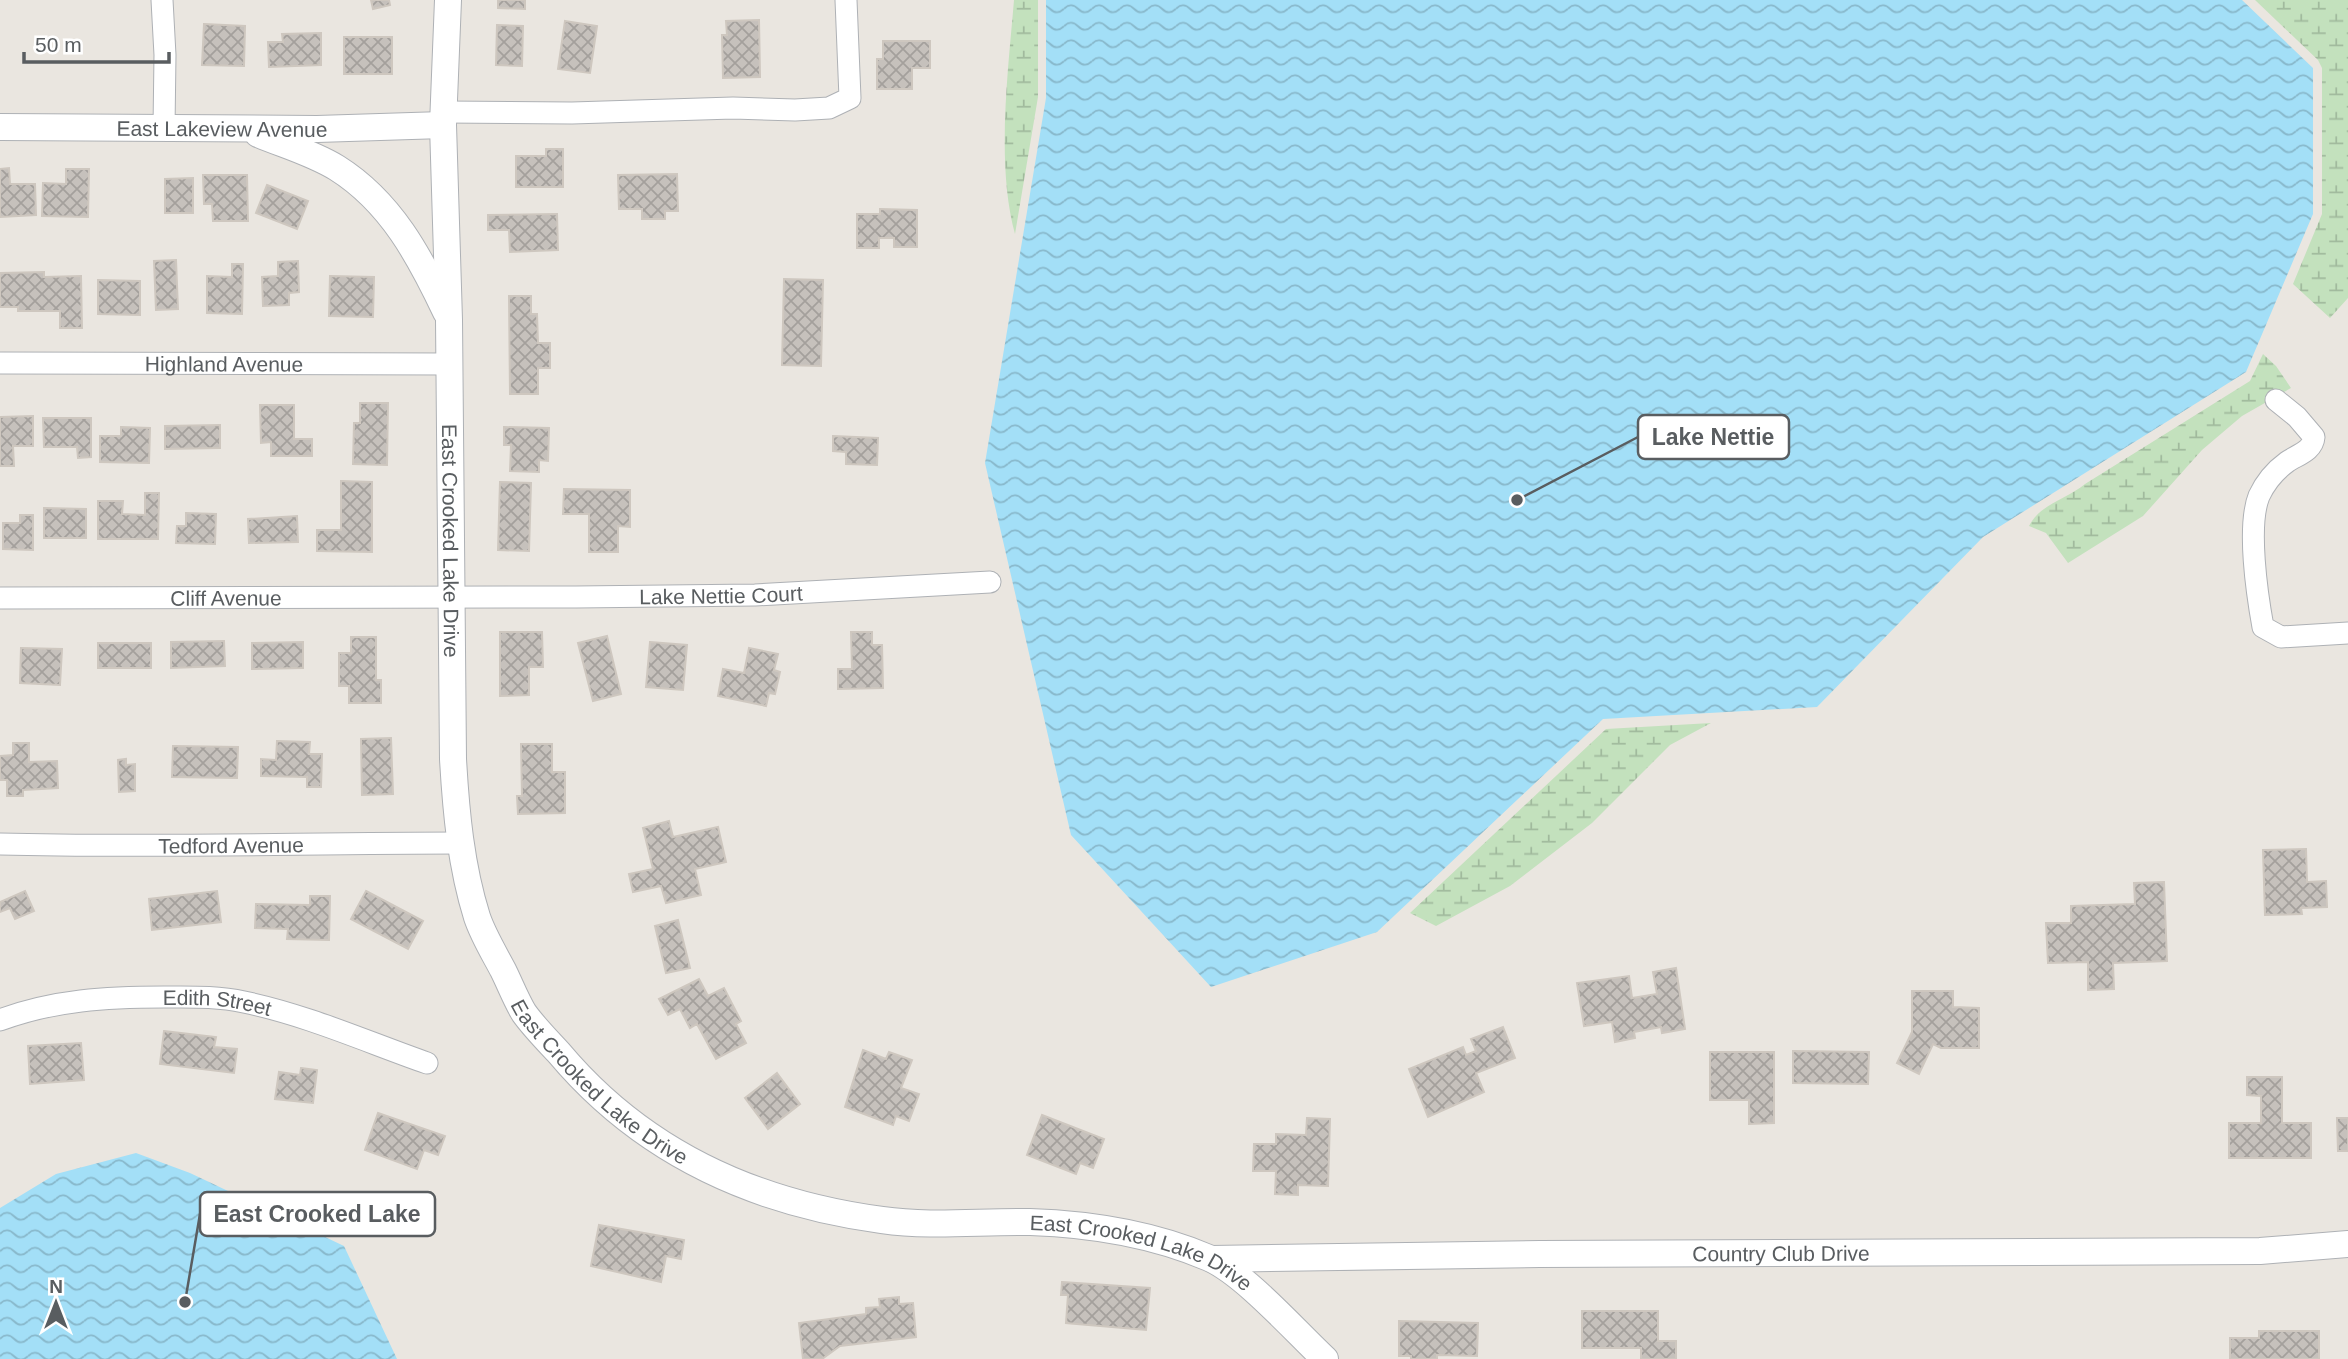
<svg xmlns="http://www.w3.org/2000/svg" width="2348" height="1359" font-family="Arial,sans-serif">
<style>
.wetland{fill:url(#wetland-marsh)}
.water{fill:url(#water-waves)}
.building{fill:url(#building-cross-hatch);stroke:#cec7bf;stroke-width:2}
.lines{fill:none;stroke-linecap:round;stroke-linejoin:round}
.minor-casing{stroke:#aeb1b5;stroke-width:23}
.tertiary-casing{stroke:#aeb1b5;stroke-width:28}
.minor{stroke:#fff;stroke-width:21}
.tertiary{stroke:#fff;stroke-width:26}
.labels{text-anchor:middle;dominant-baseline:central;stroke-width:5;stroke-linejoin:round;paint-order:stroke}
.street-label{font-size:21px;fill:#595d60;stroke:#fff}
.leader{fill:none;stroke:#595d60;stroke-width:2.5}
.callout-dot{fill:#595d60;stroke:#fff;stroke-width:2.5}
.callout{fill:#fff;stroke:#595d60;stroke-width:2.5}
.callout-label{font-size:23px;text-anchor:middle;font-weight:bold;fill:#595d60}
</style>
<defs>
<pattern id="wetland-marsh" width="20" height="14" patternUnits="userSpaceOnUse" patternTransform="scale(1.75)"><rect width="20" height="14" fill="#c3e1bd"/><path d="M1 5h8M5 5V1M11 12h8M15 12V8" fill="none" stroke="#a1ba9d"/></pattern>
<pattern id="water-waves" width="16" height="10" patternUnits="userSpaceOnUse" patternTransform="scale(1.75)"><rect width="16" height="10" fill="#a3dff7"/><path d="M0 5q4-4 8 0t8 0" fill="none" stroke="#88b8cb"/></pattern>
<pattern id="building-cross-hatch" width="8" height="8" patternUnits="userSpaceOnUse" patternTransform="scale(1.75)"><rect width="8" height="8" fill="#c6c1bc"/><path d="M0 0l8 8M0 8l8-8" fill="none" stroke="#a4a09c"/></pattern>
</defs>
<rect width="100%" height="100%" fill="#eae6e0"/>
<path class="wetland" d="M1014 0H1038V97L1015 234C996 165 1008 72 1014 0Z
M2255 0H2348V298L2330 318 2293 284 2322 214V68L2318 60Z
M2263 354 2276 366 2291 388 2242 416 2202 450 2143 516 2068 563 2046 533 2029 526C2040 504 2067 499 2085 484L2250 381Z
M1711 723 1670 745 1592 823 1510 886 1436 926 1410 913 1606 729Z"/>
<path class="water" d="M1046 0H2242L2313 68V214L2246 372 1983 537 1817 707 1603 719 1377 932 1211 987 1071 835 985 463 1046 98Z
M136 1153 190 1173 344 1246 397 1359H0V1208L56 1174Z"/>
<path class="building" d="M371 0H389L390 5 373 9Z
M498 0H525V9L498 8Z
M759 20 760 77 723 78 722 35H727L726 21Z
M565 21 597 26 590 73 558 69Z
M204 24 245 26 244 66 202 65Z
M497 25 523 26 522 66 496 65Z
M321 33V65L269 67 268 42H283L282 34Z
M344 37H392V74H344Z
M883 41H930V68H912V89H877V59H883Z
M546 149H563V187H516V156H546Z
M9 168 10 184H35L36 215 0 217V169Z
M66 169H89L88 217 42 216 43 183 66 184Z
M677 174 678 211H665V219H642V209H619L618 175Z
M203 175H247L248 221H213L212 204H204Z
M193 178V213H165V179Z
M267 185 308 201 297 229 256 213Z
M880 209 917 210V247H894V238H879V248H857V214H880Z
M557 214 558 250 510 252 509 230H488V215Z
M176 260 178 309 156 310 154 261Z
M298 261 299 292 289 293V305L263 306 262 277 278 276V262Z
M232 264H243L242 314 207 313V276L232 277Z
M44 272V277L81 276 82 328H60V311H18V307H0V273Z
M330 276 374 277 373 317 329 316Z
M784 279 823 280 821 366 782 365Z
M98 280 140 281V315L98 314Z
M509 296H531V314H537L538 343H550V368H538V394H510Z
M360 403H388L387 465 353 464 354 423H360Z
M260 405H294V439H312V456H271V442L261 443Z
M33 416V446H13L14 466H0V417Z
M43 418H91V457L78 458 77 447H44Z
M220 425V448L165 449V426Z
M121 427 150 428 149 463 100 462V436H121Z
M504 427 549 428 548 461 539 460V472L510 471 511 445H504Z
M833 436 878 438 877 465 846 464V452L833 451Z
M341 481 372 482V552L317 551V530H341Z
M500 482 531 483 529 551 498 550Z
M564 489 630 490V527L618 526V552H589V514H563Z
M145 493H159L158 539H98V501H123L122 514 145 515Z
M44 508 86 509V538H44Z
M186 513 216 514 215 544 176 543 177 526H186Z
M20 515H33V550L3 549V523H20Z
M297 516 298 542 249 543 248 519Z
M500 632H542L543 667H529V695L500 696Z
M851 632H872V645H882L883 688 838 689V669H852Z
M607 636 621 694 593 701 578 643Z
M351 637H376V680H381V703H349V686H339V653H351Z
M224 641 225 666 171 668V642Z
M303 642V668L252 669V643Z
M650 642 687 645 683 690 646 687Z
M98 643H151V668H98Z
M21 648 62 649 60 685 20 683Z
M749 648 778 654 774 670 780 672 775 694 769 693 766 706 718 696 723 669 744 673Z
M391 738 393 794 362 795 361 739Z
M277 741 310 742 309 754H322L321 787H307V777L261 776V759L276 760Z
M13 743H29V762L57 761 58 788 23 790V796H7V780H0V756L13 755Z
M521 744H552V772H565V813L518 814 517 796H522Z
M173 746 238 747 237 778 172 777Z
M126 759V765L135 764V791L119 792 118 760Z
M669 821 673 837 718 827 726 862 695 869 701 895 666 903 661 886 633 892 629 874 653 869 643 828Z
M2306 849 2307 882 2326 881 2327 907 2301 908 2302 914 2265 915 2263 850Z
M2164 882 2167 961 2113 963 2114 989 2088 990V962L2048 963 2046 923H2071V906L2135 904 2134 883Z
M25 891 34 911 15 919 10 908 0 912V902Z
M217 891 221 922 152 930 149 899Z
M366 891 423 921 408 949 351 919Z
M310 896H330L329 940 287 939 288 929 255 928 256 904 310 905Z
M678 920 690 968 666 973 655 926Z
M1676 968 1685 1029 1662 1033 1661 1027 1634 1032 1635 1038 1615 1042 1612 1022 1584 1026 1577 983 1629 976 1632 998 1657 994 1653 972Z
M699 979 708 996 724 988 741 1021 736 1024 746 1043 716 1059 697 1024 690 1028 680 1009 668 1015 659 999Z
M1912 991H1953V1007L1979 1008V1048H1941L1933 1044 1919 1074 1897 1063 1912 1032Z
M1503 1027 1515 1058 1476 1073 1484 1092 1428 1117 1409 1069 1463 1047 1466 1055 1476 1051 1471 1039Z
M164 1031 216 1037 214 1047 237 1049 234 1073 160 1064Z
M81 1043 84 1080 30 1084 28 1046Z
M863 1050 886 1059 889 1052 912 1060 901 1088 919 1094 909 1121 896 1116 893 1125 845 1107Z
M1793 1051 1869 1052 1868 1084 1793 1083Z
M1710 1052H1774V1123L1749 1124V1100H1710Z
M301 1068 317 1070 313 1103 275 1099 279 1072 300 1075Z
M777 1073 800 1104 768 1129 745 1098Z
M2247 1077H2282V1123H2311V1158H2229V1123H2261V1096L2247 1095Z
M378 1113 445 1136 438 1155 424 1150 417 1169 365 1150Z
M1042 1115 1104 1139 1093 1168 1080 1163 1076 1174 1027 1155Z
M1307 1118 1330 1119 1328 1186 1298 1185V1195L1275 1194 1276 1171H1253L1254 1144H1276V1134L1306 1135Z
M2337 1118H2348V1151H2338Z
M599 1225 684 1240 681 1259 666 1256 661 1282 591 1266Z
M1062 1282 1150 1288 1146 1330 1066 1323 1068 1295H1061Z
M899 1297V1304L913 1303 916 1337 840 1346 822 1359H803L799 1323 866 1314V1308L880 1307 879 1299Z
M1582 1311H1658V1341H1676V1359H1641V1348H1582Z
M1399 1321 1478 1323 1477 1356 1437 1355V1359H1411V1356H1399Z
M2259 1331H2319V1359H2230V1338H2259Z"/>
<g class="lines">
<defs>
<g id="minor">
<path d="M162 0 165 55 164 128"/>
<path d="M444 112 572 113 733 108 795 110 829 108 850 98 846 0"/>
<path id="s1" d="M0 363 450 364"/>
<path d="M2276 400 2297 417 2314 437C2313 451 2297 455 2287 462 2276 470 2265 483 2259 496 2247 526 2257 594 2263 627L2281 637 2348 633"/>
<path id="s2" d="M0 598 576 597 755 595 990 582"/>
<path id="s3" d="M0 844C153 848 307 843 460 843"/>
<path id="s4" d="M0 1020C54 1000 107 997 164 997 191 997 217 996 244 1002 307 1015 367 1042 427 1063"/>
</g>
<g id="tertiary">
<path id="s5" d="M448 0 443 125 449 320 453 759C456 812 461 866 477 917 483 935 494 953 503 970 510 984 516 1000 524 1013 534 1027 547 1040 559 1053 643 1153 754 1203 882 1220 931 1227 981 1221 1030 1222 1091 1224 1153 1234 1209 1258 1245 1274 1295 1331 1325 1359"/>
<path id="s6" d="M0 127 317 129 443 125"/>
<path d="M258 134C284 145 313 153 337 168 391 202 420 257 446 312"/>
<path id="s7" d="M1212 1259 1540 1254 2260 1251 2348 1244"/>
</g>
</defs>
<use href="#minor" class="minor-casing"/>
<use href="#tertiary" class="tertiary-casing"/>
<use href="#minor" class="minor"/>
<use href="#tertiary" class="tertiary"/>
</g>
<g class="labels">
<g class="street-label">
<text stroke="none"><textPath href="#s6" startOffset="222">East Lakeview Avenue</textPath></text>
<text stroke="none"><textPath href="#s1" startOffset="224">Highland Avenue</textPath></text>
<text stroke="none"><textPath href="#s5" startOffset="541">East Crooked Lake Drive</textPath></text>
<text stroke="none"><textPath href="#s2" startOffset="721">Lake Nettie Court</textPath></text>
<text stroke="none"><textPath href="#s2" startOffset="226">Cliff Avenue</textPath></text>
<text stroke="none"><textPath href="#s3" startOffset="231">Tedford Avenue</textPath></text>
<text stroke="none"><textPath href="#s4" startOffset="220">Edith Street</textPath></text>
<text stroke="none"><textPath href="#s5" startOffset="1129">East Crooked Lake Drive</textPath></text>
<text stroke="none"><textPath href="#s7" startOffset="569">Country Club Drive</textPath></text>
<text stroke="none"><textPath href="#s5" startOffset="1717">East Crooked Lake Drive</textPath></text>
</g>
</g>
<path class="leader" d="M1517 500L1638 437M185 1302L200 1214"/>
<g class="callout-dot">
<circle cx="1517" cy="500" r="7"/>
<circle cx="185" cy="1302" r="7"/>
</g>
<g class="callout">
<rect x="1638" y="415" width="151" height="44" rx="7"/>
<rect x="200" y="1192" width="235" height="44" rx="7"/>
</g>
<g class="callout-label">
<text x="1713" y="445">Lake Nettie</text>
<text x="317" y="1222">East Crooked Lake</text>
</g>
<g transform="translate(56 1303)" stroke="#ffffff" stroke-width="5" paint-order="stroke">
<path d="M0-5L12 26L0 18L-12 26Z" fill="#595d60"/>
<text y="-10" font-size="19" font-weight="bold" text-anchor="middle" fill="#595d60">N</text>
</g>
<path d="M24 52v10h145v-10" fill="none" stroke="#595d60" stroke-width="3.5"/>
<text x="35" y="52" font-size="21" fill="#595d60" stroke="#ffffff" stroke-width="5" paint-order="stroke">50 m</text>
</svg>
